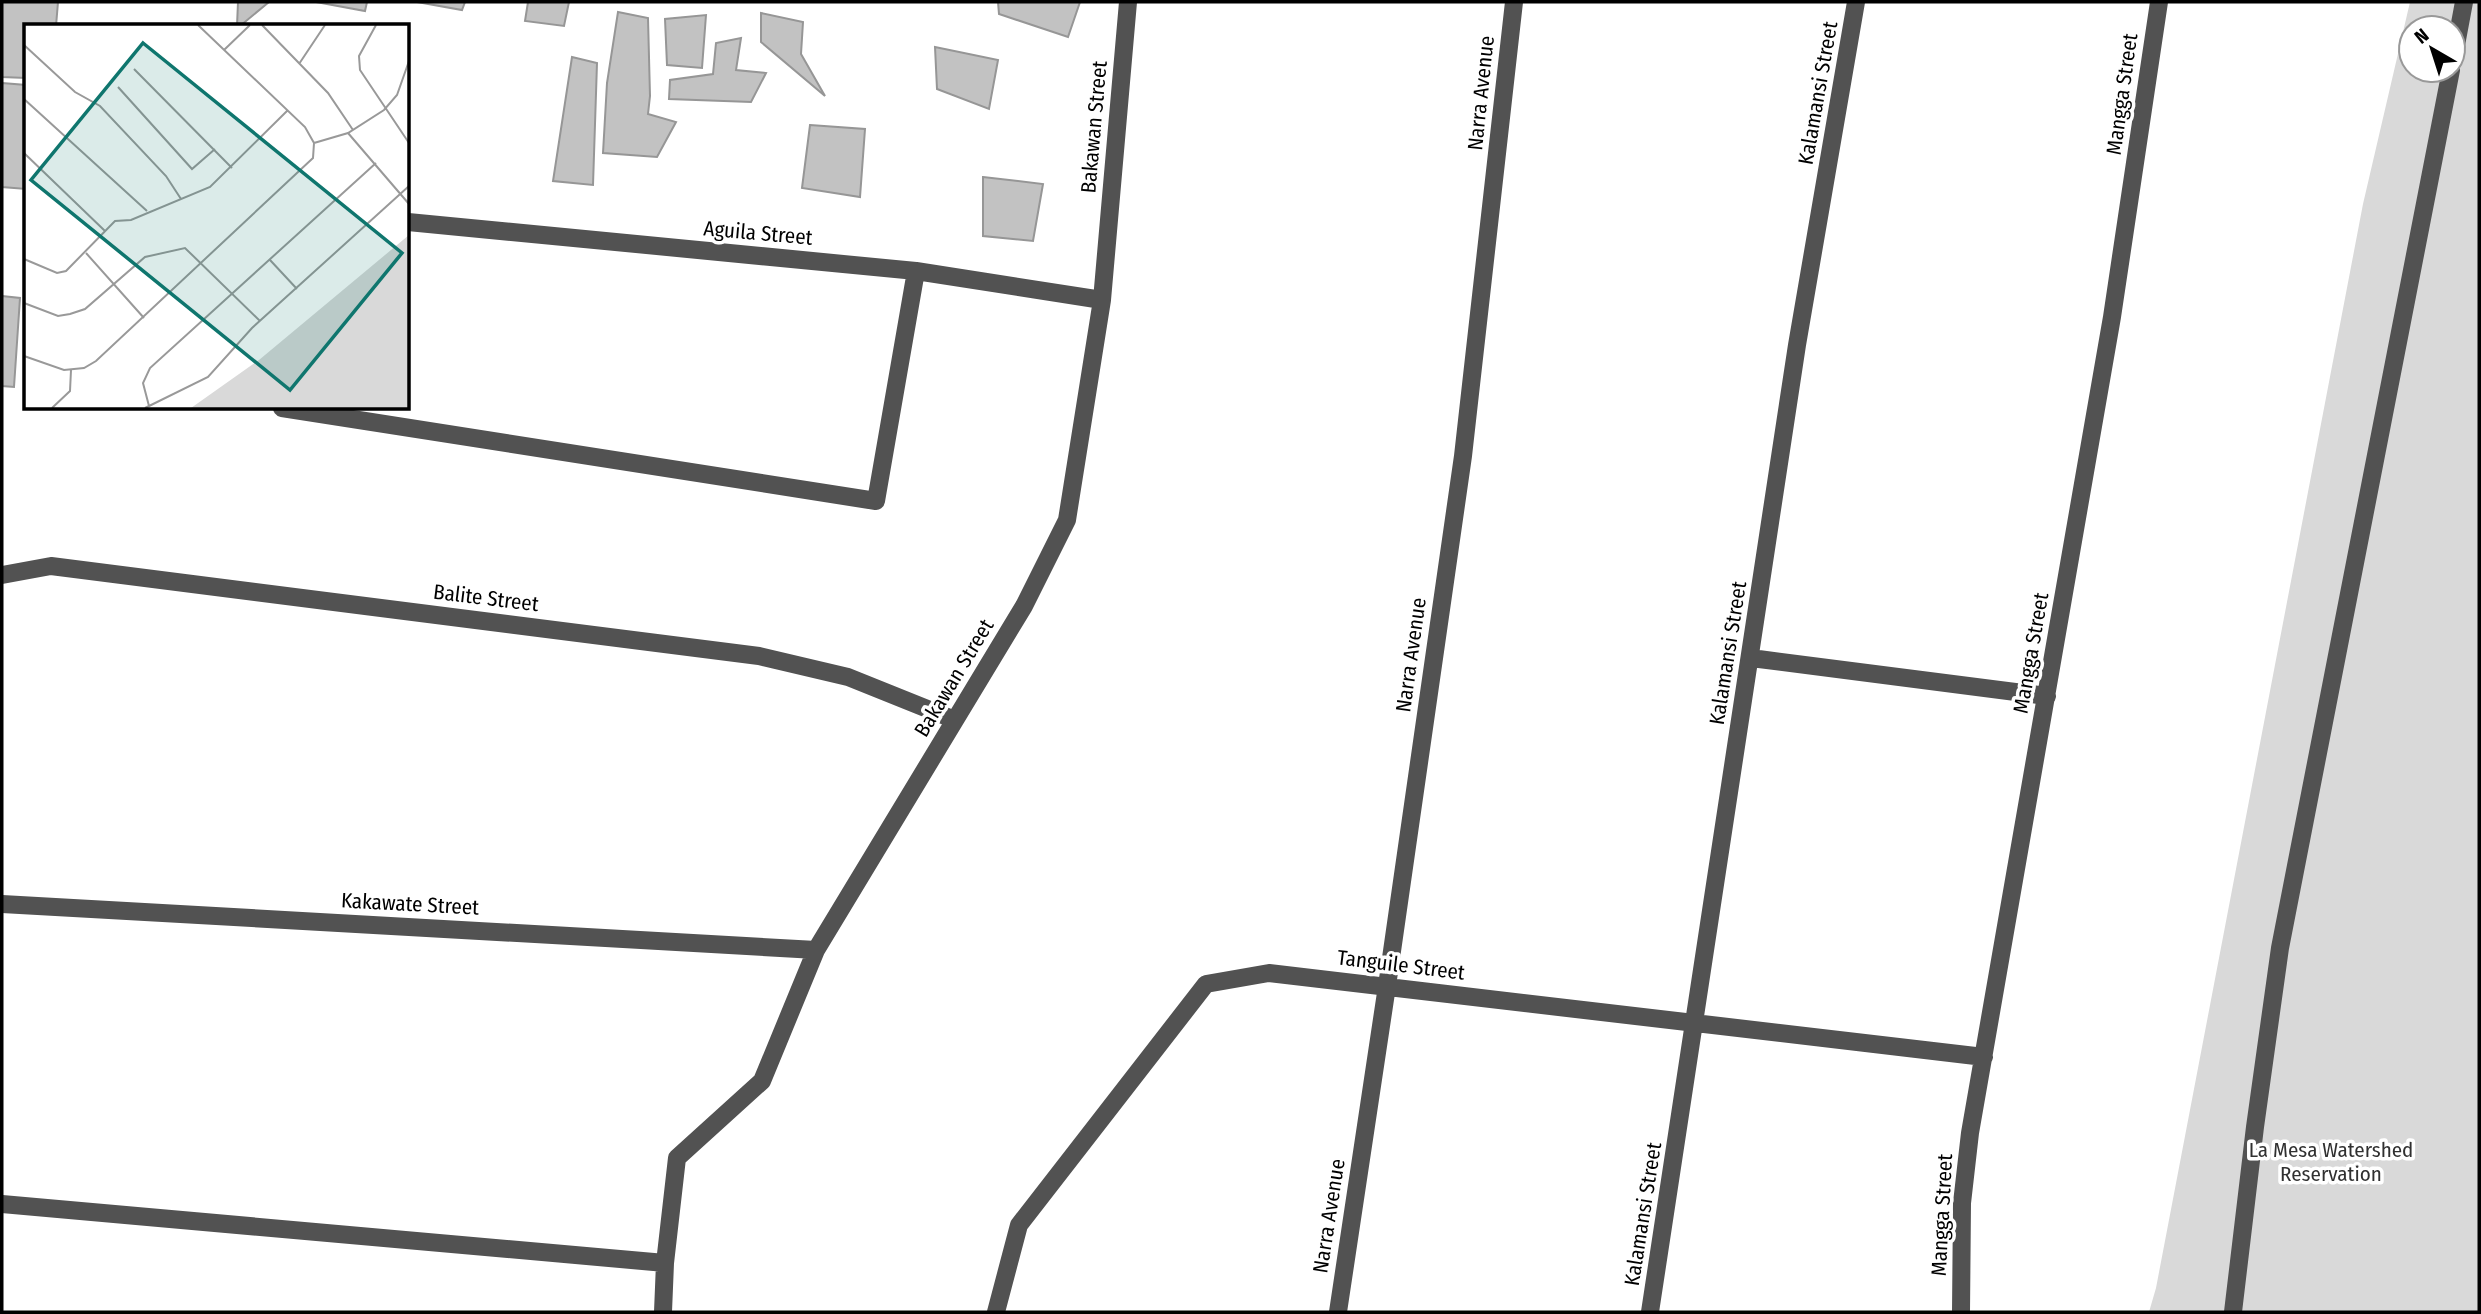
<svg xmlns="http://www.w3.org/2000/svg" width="2481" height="1314" font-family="'Fira Sans Condensed',sans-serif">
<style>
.green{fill:#d9d9d9;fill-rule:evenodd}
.building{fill:#c2c2c2;stroke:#969696;stroke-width:2}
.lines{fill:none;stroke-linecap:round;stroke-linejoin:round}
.minor{stroke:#525252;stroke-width:18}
.labels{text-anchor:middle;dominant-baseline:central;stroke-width:7;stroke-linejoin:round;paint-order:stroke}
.street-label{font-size:21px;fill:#000;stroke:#fff}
.park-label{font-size:21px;fill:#303030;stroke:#fff}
.inset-road{fill:none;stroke:#999;stroke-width:2}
.view{fill:#0f766e;fill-opacity:0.15;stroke:#0f766e;stroke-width:3.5}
.inset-edge{fill:none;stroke:#000;stroke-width:3.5}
</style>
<rect width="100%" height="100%" fill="#fff"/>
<path class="green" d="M2410 2H2479V1312H2149L2156 1288 2363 204ZM2411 28H2453V70H2411Z"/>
<path class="building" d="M2 2H58L56 26H26V78L2 77Z
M238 2H269L240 26H237Z
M316 2H367L365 11Z
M417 2H465L462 10Z
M528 2H569L564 26 525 21Z
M998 2H1080L1068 37 999 14Z
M618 12 648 18 650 96 648 114 676 122 657 157 603 153 607 83Z
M761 13 803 22 801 54 825 96 761 42Z
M706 15 702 68 667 65 665 19Z
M741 38 736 70 766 73 751 102 669 99 670 80 713 74 716 43Z
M935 47 998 60 989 109 937 89Z
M572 57 597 63 593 185 553 181Z
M2 83 26 85V189L2 187Z
M810 125 865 129 860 197 802 188Z
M983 177 1043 184 1033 241 983 236Z
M2 296 20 298 14 387 2 386Z"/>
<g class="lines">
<path class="minor" d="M2453 61 2464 2
M408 222 916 271 1102 300
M282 408 876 501 916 271
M2 575 51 566 759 656 848 677 955 720
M1751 658 2047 696
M2 904 816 950
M2 1204 665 1263
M663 1312 665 1263 677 1158 762 1081 816 950 1024 606 1067 520 1102 300 1128 2
M996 1312 1019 1225 1206 984 1269 973 1984 1057
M1338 1312 1387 986 1463 456 1514 2
M1650 1312 1797 345 1856 2
M1961 1312 1962 1203 1970 1133 2112 317 2159 2
M2233 1312 2255 1127 2280 948 2451 70"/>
</g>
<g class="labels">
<g class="street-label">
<text transform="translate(1481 93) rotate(-84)">Narra Avenue</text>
<text transform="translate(1818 93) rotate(-80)">Kalamansi Street</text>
<text transform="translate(2122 94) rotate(-82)">Mangga Street</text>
<text transform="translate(1094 127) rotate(-85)">Bakawan Street</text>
<text transform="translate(758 233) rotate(5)">Aguila Street</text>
<text transform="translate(486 598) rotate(7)">Balite Street</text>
<text transform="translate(1728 653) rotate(-81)">Kalamansi Street</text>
<text transform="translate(2031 653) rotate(-80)">Mangga Street</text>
<text transform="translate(1411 655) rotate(-82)">Narra Avenue</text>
<text transform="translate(954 678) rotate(-59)">Bakawan Street</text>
<text transform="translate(410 904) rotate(3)">Kakawate Street</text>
<text transform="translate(1401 965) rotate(7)">Tanguile Street</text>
<text transform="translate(1643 1214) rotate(-81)">Kalamansi Street</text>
<text transform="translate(1942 1215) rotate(-87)">Mangga Street</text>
<text transform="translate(1329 1216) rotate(-81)">Narra Avenue</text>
</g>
<g class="park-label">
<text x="2331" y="1150">La Mesa Watershed<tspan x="2331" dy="24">Reservation</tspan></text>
</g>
</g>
<g transform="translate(24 24)">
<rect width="385" height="385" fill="#fff"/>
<path d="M385 211V384H167L235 336Z" fill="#d9d9d9"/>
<path class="inset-road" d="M238 1 304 69 329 106M352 1 335 32 336 46 385 119M0 21 51 68 76 82 142 152 157 175M200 26 226 1M275 40 301 1M110 45 208 144M94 63 168 145 191 125M0 75 123 187M324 109 385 180M290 119 324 109 360 86 373 71 385 37M0 129 81 207M62 229 120 294M0 235 33 249 42 247 91 197 107 196 186 163 264 86M246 236 273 265M0 279 34 292 46 290 61 285 121 233 161 224 236 297M0 332 40 346 60 344 72 337 289 134 290 119 281 103 174 1M125 382 119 359 126 344 352 139M28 384 46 367 47 346M121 384 184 353 228 304 385 162"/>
<path class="view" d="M119 19 378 229 266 366 7 156Z"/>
<rect width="385" height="385" class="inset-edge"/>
</g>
<rect width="2481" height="1314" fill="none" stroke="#000000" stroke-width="7"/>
<g transform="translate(2432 49) rotate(321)"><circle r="33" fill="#ffffff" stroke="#999999" stroke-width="2"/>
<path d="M0-5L12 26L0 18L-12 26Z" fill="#000000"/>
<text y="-10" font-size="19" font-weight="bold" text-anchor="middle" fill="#000000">N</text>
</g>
</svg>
